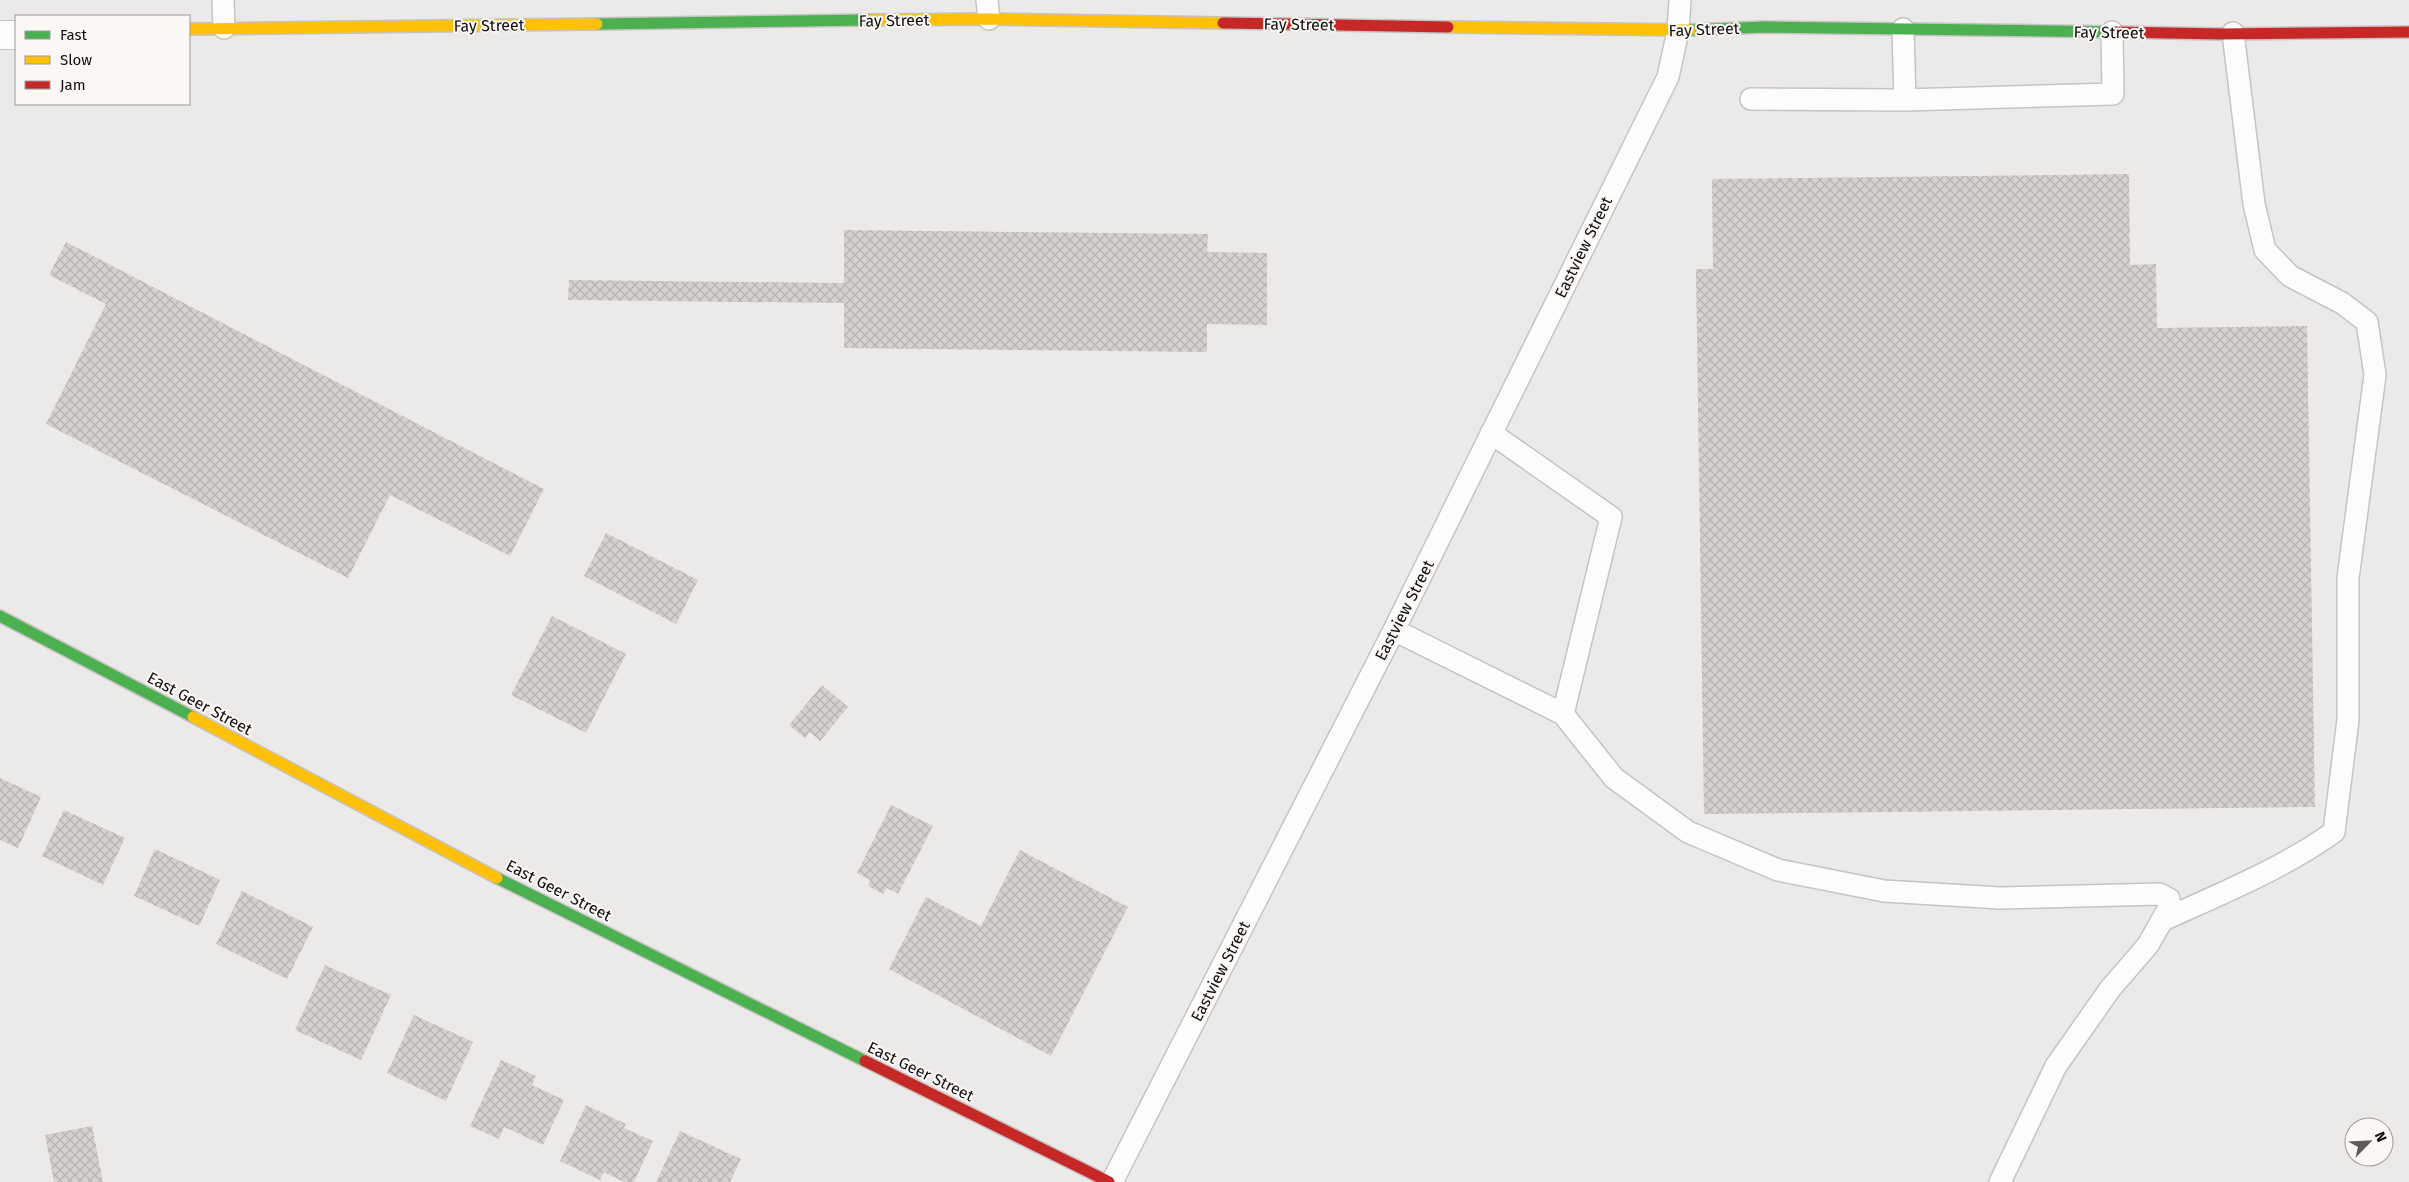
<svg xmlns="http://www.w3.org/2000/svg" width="2409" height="1182" viewBox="0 0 2409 1182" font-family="'Fira Sans',sans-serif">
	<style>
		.building { fill: url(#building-cross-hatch) }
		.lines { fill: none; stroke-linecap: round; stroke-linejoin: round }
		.lane-casing { stroke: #c6c4c3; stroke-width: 24 }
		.street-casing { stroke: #c6c4c3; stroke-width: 30 }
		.fast-casing { stroke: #c6c4c3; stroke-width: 14 }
		.slow-casing { stroke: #c6c4c3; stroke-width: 14 }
		.jam-casing { stroke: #c6c4c3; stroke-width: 14 }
		.lane { stroke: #fcfcfc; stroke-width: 21 }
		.street { stroke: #fcfcfc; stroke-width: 28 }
		.fast { stroke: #4caf50; stroke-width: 11 }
		.slow { stroke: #ffc107; stroke-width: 11 }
		.jam { stroke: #c62828; stroke-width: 11 }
		.labels { text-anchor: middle; stroke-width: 4; stroke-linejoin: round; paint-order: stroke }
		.street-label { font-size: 16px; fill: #100f0e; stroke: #faf7f5 }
	</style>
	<defs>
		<pattern id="building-cross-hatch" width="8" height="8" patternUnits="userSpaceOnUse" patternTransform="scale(1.25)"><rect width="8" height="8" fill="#d7d1ce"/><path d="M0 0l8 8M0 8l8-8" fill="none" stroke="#b8b2b0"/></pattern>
	</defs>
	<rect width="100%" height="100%" fill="#eceae9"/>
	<!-- building -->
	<path class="building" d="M2129,174L2130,265L2156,264L2157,328L2307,326L2315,807L1704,814L1696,269H1713L1712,179Z
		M844,230L1208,234L1207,252L1267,253V325L1207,324V352L844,348V303L568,300L569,280L844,283Z
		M66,242L544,489L510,556L390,495L348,578L46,424L106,304L49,275Z
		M606,533L698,580L676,624L584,576Z
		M552,616L626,654L586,733L511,695Z
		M822,685L848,707L820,741L810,732L805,738L789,725Z
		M0,778L41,797L18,848L0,840Z
		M891,805L933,826L898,894L887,888L883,894L868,886L870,880L857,873Z
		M64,810L125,838L103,885L42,856Z
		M155,849L220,880L199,926L134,896Z
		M1020,850L1128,907L1051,1056L889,969L926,897L981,926Z
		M242,891L313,927L287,979L216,944Z
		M325,965L391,995L361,1060L295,1030Z
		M414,1015L473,1042L446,1101L387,1073Z
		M501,1060L536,1076L532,1085L564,1100L543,1145L504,1127L499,1139L470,1126Z
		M586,1105L626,1124L624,1128L653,1141L634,1182H624L604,1172L600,1180L560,1161Z
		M92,1126L103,1182H54L45,1135Z
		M680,1131L741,1159L730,1182H656Z"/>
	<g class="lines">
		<defs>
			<path id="lane" d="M223,0L224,28
				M987,0L989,19
				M1903,29L1905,100L2113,94L2112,32
				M1751,99L1905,100
				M1394,630L1563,714L1611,517L1491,433
				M1563,714L1614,778L1688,832L1778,870L1884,891L2000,898L2159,894L2169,899L2170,906L2148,945L2110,989L2056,1066L2000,1182
				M2163,920C2220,894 2282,869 2334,832L2348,720V578L2375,375L2367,322L2342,303L2290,276L2265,250L2254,204L2233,33
				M1112,1182L1394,630L1668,77L1678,31L1680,0"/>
			<path id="street" d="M0,35H16"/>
			<path id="fast" d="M597,24L870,20
				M1690,30L1765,27L2115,32
				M0,616L193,717
				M497,878L865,1061"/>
			<path id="slow" d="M870,20L989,19L1223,23
				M1448,27L1690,30
				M189,29L597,24
				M193,717L497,878"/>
			<path id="jam" d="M1223,23L1448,27
				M2115,32L2222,34L2409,32
				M865,1061L1109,1182"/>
		</defs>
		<!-- lane casing -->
		<use href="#lane" class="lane-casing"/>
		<!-- street casing -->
		<use href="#street" class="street-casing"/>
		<!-- fast casing -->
		<use href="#fast" class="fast-casing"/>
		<!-- slow casing -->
		<use href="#slow" class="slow-casing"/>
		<!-- jam casing -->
		<use href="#jam" class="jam-casing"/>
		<!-- lane -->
		<use href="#lane" class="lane"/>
		<!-- street -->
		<use href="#street" class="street"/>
		<!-- fast -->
		<use href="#fast" class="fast"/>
		<!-- slow -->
		<use href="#slow" class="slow"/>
		<!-- jam -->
		<use href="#jam" class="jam"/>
	</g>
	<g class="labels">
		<!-- street labels -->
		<g class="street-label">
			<text transform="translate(894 20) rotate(-1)" y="6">Fay Street</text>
			<text transform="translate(1299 24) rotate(1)" y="6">Fay Street</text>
			<text transform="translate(489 25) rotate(-1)" y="6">Fay Street</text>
			<text transform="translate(1704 29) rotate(-2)" y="6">Fay Street</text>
			<text transform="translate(2109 32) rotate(1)" y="6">Fay Street</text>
			<text transform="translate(1583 247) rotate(-64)" y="6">Eastview Street</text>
			<text transform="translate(1404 610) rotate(-63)" y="6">Eastview Street</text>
			<text transform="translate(200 703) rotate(28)" y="6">East Geer Street</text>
			<text transform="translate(559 890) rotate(27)" y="6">East Geer Street</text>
			<text transform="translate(1220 971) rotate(-63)" y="6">Eastview Street</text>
			<text transform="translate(921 1071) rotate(26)" y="6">East Geer Street</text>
		</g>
	</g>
	<!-- legend -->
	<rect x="15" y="15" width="175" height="90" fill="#faf7f5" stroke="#9c9a99"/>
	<rect x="25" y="31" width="25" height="8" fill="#4caf50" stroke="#9c9a99"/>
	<text x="60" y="40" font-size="15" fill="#100f0e">Fast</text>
	<rect x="25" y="56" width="25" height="8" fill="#ffc107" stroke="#9c9a99"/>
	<text x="60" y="65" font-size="15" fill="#100f0e">Slow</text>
	<rect x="25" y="81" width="25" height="8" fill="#c62828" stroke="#9c9a99"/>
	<text x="60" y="90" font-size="15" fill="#100f0e">Jam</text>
	<!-- north arrow -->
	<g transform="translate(2369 1142) rotate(66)"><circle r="24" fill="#faf7f5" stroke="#9c9a99"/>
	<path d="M0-4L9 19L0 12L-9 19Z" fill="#5d5c5b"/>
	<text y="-8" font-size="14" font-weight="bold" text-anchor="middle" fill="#100f0e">N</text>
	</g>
</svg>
